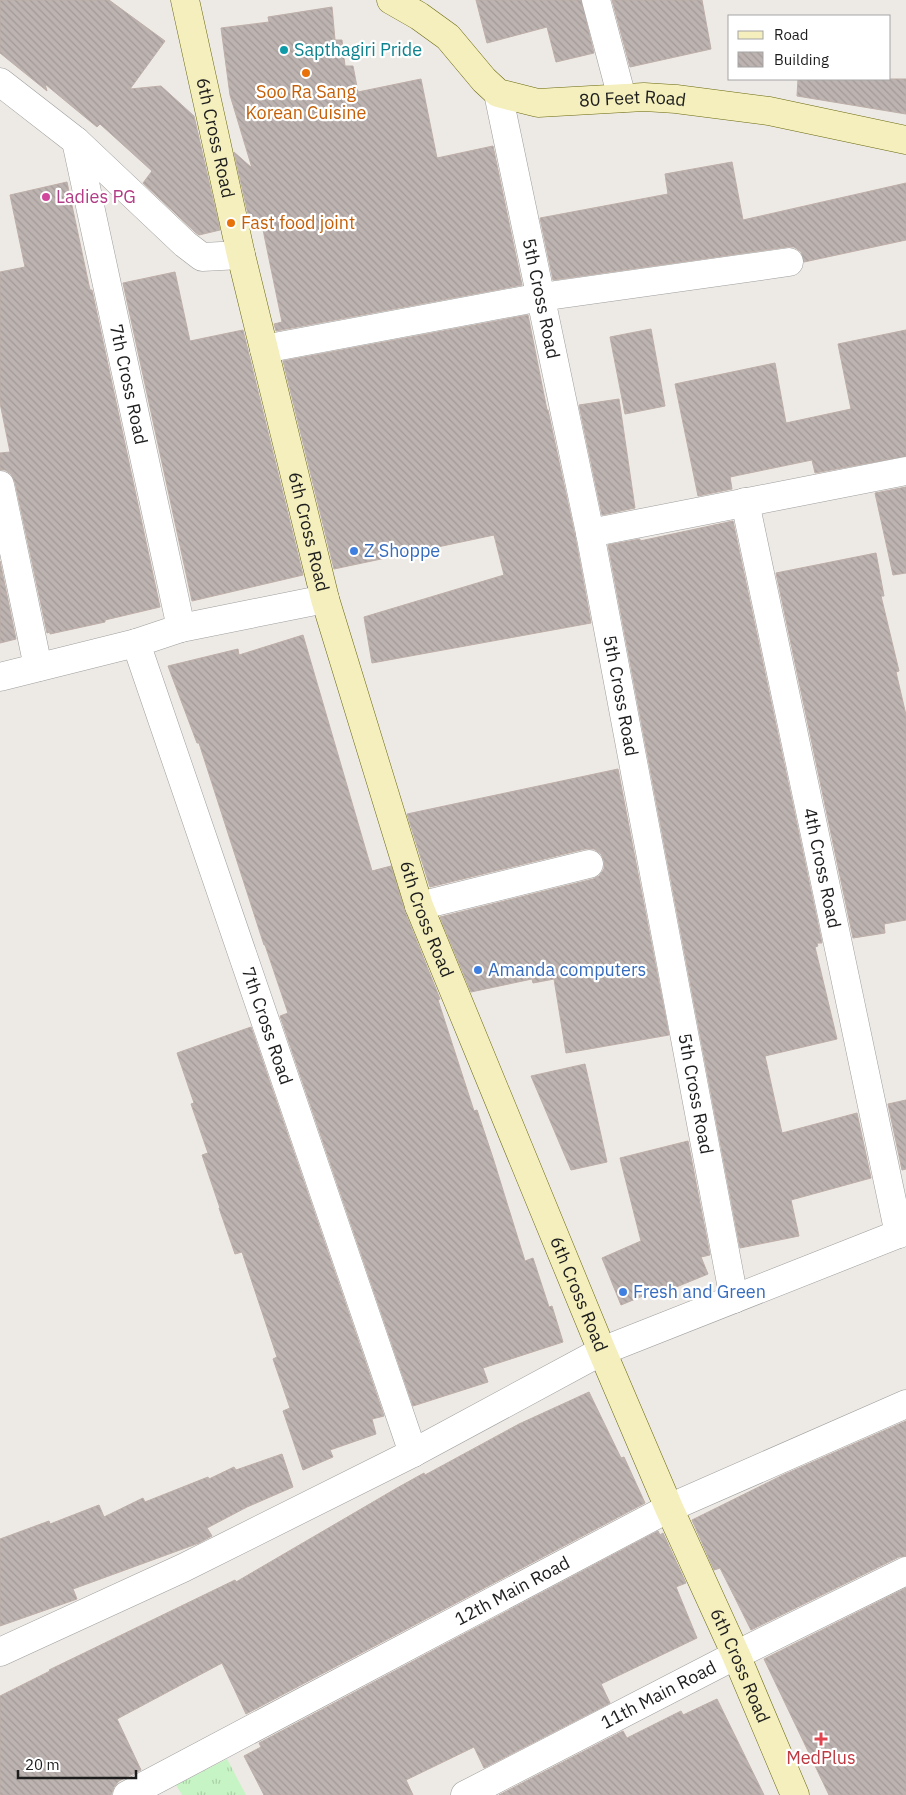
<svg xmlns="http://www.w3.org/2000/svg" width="906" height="1795" viewBox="0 0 906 1795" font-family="'IBM Plex Sans',sans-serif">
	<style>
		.park { fill: url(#park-tufts) }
		.building { fill: url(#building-back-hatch); stroke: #beaea8 }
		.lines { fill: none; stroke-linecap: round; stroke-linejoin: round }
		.street-casing { stroke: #9e9e9e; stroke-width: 29 }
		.secondary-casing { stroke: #6a680e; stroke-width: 29 }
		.street { stroke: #fff; stroke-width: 28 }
		.secondary { stroke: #f4efbc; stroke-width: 28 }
		.culture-dot { fill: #0f9aa8; stroke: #fff; stroke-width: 2 }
		.food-dot { fill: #e8710a; stroke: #fff; stroke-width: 2 }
		.hotel-dot { fill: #d1479c; stroke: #fff; stroke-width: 2 }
		.shop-dot { fill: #3f7fe0; stroke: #fff; stroke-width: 2 }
		.health-dot { fill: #e0444e; stroke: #fff; stroke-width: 2 }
		.labels { text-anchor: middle; stroke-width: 4.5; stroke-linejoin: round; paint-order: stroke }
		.culture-label { font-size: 18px; fill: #0d838f; stroke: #fff; text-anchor: start }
		.food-label { font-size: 18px; fill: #c56008; stroke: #fff }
		.street-label { font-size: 18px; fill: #1d1d1d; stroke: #fff }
		.hotel-label { font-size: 18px; fill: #b23c85; stroke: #fff; text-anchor: start }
		.shop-label { font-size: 18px; fill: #366cbe; stroke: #fff; text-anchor: start }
		.health-label { font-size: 18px; fill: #be3a42; stroke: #fff }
	</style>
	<defs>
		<pattern id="park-tufts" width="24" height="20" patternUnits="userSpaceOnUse" patternTransform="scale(1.25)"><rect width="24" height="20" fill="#c7f4c4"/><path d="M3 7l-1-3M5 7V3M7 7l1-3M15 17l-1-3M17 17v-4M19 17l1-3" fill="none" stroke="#aad1a8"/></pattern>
		<pattern id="building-back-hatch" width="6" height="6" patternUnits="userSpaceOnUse" patternTransform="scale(1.25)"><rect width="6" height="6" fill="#bdb4b1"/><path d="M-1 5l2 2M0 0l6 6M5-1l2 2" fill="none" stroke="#a29a98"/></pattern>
	</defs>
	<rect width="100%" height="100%" fill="#ede9e4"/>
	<!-- park -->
	<path class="park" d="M227,1759L246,1795H182L176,1785Z"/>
	<!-- building -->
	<path class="building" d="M0,0H109L165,41L130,89L161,86L194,116L220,230L199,235L195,232L143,183L152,171L100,124L97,127L45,84L47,91L0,53Z
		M476,0H581L594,53L556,62L547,27L487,43Z
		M612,0H702L711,49L630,67Z
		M332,7L335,40H342L345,66H353L358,92L421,79L437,158L493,146L522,285L276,331L274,324L282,322L261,220L250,223L234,152L252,168L230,95L221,28L269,22L268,17Z
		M798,79H906V114L797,96Z
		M732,162L743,220L906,183V240L804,262L801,252L794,247H787L553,280L540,218L668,194L665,174Z
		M67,182L90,290H92L160,607L105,620V622L50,634V632L47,633L15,482L11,474L5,470H0V453L10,452L0,403V272L25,267L10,195Z
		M175,272L190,341L243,330L303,575L192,601L123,283Z
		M528,315L547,410H548L575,536L591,623L372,663L364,617L504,575L494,535L334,569L283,361Z
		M651,329L665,406L625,414L610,337Z
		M906,330V456L815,473L812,460L730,477L732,489L698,496L675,384L775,363L786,423L851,409L838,344Z
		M619,399L635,508L602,515L579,405Z
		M906,487V573L893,575L875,493Z
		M733,521L822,943H817L818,946L815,947L837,1039L765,1056L782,1133L857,1113L871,1178L791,1200L799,1236L740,1248L608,545L640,539V541Z
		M876,553L884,596H881L899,671L896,672L906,715V920L884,924L885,933L853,938L776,573Z
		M0,561L16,639L0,643Z
		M303,635L372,871L391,866L405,912L440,999L438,1000L474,1111L477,1110L493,1158L525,1261L533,1258L549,1307L552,1306L563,1342L483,1368L488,1382L413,1406L280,1016L288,1013L265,945H264L199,743H197L168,666L238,649L239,655Z
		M618,769L669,1035L566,1053L554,979L533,983L532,979L471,992L440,917L593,879L599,876L604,869V861L601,854L594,849H585L430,887L407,814Z
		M251,1027L384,1416L372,1419L376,1434L330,1450L333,1457L303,1470L283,1411L290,1408L273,1359L277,1357L242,1252L235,1254L219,1208H220L202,1155L208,1153L191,1104L194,1103L177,1053Z
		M585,1064L607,1162L571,1170L531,1076Z
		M906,1100V1169L902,1170L888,1104Z
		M688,1141L710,1255L701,1257L708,1274L652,1297L650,1293L621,1305L602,1258L641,1241L620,1158Z
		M589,1392L621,1458L624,1457L645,1503L246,1714L222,1663L117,1719L141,1770L119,1781L114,1787L111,1795H0V1696L50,1671L49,1670L235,1580L236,1582L397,1488L424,1473L425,1475L519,1424Z
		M906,1421V1556L899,1557L751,1630L720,1568L714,1570L692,1520L783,1475Z
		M282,1454L293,1487L247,1507L207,1528L212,1536L199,1543L73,1589L77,1599L0,1626V1539L49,1521L50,1524L99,1505L104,1517L143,1498L145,1502L208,1477L209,1479L234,1467L236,1470Z
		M658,1531L660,1535L663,1533L686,1583L676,1587L697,1638L601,1684L610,1703L484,1768L474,1747L406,1780L413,1795H264L244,1756L261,1747L259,1743Z
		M906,1588V1795H829L764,1659Z
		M717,1699L764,1795H499L623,1731L627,1738L681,1711L683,1715Z"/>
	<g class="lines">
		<defs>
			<g id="street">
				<path d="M596,0L622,98"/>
				<path d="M0,82L76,141L185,244L202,257L241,255"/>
				<path id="s1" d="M498,93L590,533L734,1299"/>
				<path id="s2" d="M76,141L181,628"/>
				<path d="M264,349L541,297L789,262"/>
				<path d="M0,485L38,667"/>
				<path id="s3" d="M745,502L899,1234"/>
				<path d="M590,533L906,471"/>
				<path id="s4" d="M325,599L181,628L136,643L413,1453"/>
				<path d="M0,677L136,643"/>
				<path d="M419,906L589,864"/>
				<path d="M0,1652L183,1568L413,1453L602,1351L906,1231"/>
				<path id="s5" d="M127,1795L669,1508L906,1404"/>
				<path id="s6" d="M465,1795L736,1655L906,1571"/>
			</g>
			<g id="secondary">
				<path id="s7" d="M185,0L241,255L325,599L419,906L602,1351L669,1508L736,1655L795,1795"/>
				<path id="s8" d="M391,0L419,16L448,37L484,80L498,93L538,103L644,97L676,99L769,111L906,140"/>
			</g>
		</defs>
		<!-- street casing -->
		<use href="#street" class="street-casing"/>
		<!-- secondary casing -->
		<use href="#secondary" class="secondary-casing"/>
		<!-- street -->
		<use href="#street" class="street"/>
		<!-- secondary -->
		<use href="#secondary" class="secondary"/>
	</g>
	<!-- markers -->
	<circle class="culture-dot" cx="284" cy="50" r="5"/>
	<g class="food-dot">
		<circle cx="306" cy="73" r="5"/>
		<circle cx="231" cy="223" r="5"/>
	</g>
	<circle class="hotel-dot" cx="46" cy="197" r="5"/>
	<g class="shop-dot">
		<circle cx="354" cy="551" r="5"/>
		<circle cx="478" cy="970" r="5"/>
		<circle cx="623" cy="1292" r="5"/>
	</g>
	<path class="health-dot" d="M818.5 1731.5h5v5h5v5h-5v5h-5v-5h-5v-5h5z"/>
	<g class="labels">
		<!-- culture labels -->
		<g class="culture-label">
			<text x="294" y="56">Sapthagiri Pride</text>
		</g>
		<!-- food labels -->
		<g class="food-label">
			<text x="306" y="98">Soo Ra Sang<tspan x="306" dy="21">Korean Cuisine</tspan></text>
			<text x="241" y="229" text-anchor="start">Fast food joint</text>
		</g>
		<!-- street labels -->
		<g class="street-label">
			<text dy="6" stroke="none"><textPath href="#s8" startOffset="279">80 Feet Road</textPath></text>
			<text dy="6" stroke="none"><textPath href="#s7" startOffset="141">6th Cross Road</textPath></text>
			<text dy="6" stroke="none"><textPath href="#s1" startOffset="210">5th Cross Road</textPath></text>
			<text dy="6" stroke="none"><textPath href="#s2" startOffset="249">7th Cross Road</textPath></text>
			<text dy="6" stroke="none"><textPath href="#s7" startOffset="546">6th Cross Road</textPath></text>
			<text dy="6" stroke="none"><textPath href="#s1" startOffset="615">5th Cross Road</textPath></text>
			<text dy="6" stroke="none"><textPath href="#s3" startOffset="374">4th Cross Road</textPath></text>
			<text dy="6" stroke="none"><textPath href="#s7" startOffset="951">6th Cross Road</textPath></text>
			<text dy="6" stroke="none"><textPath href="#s4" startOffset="599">7th Cross Road</textPath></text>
			<text dy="6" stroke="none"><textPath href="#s1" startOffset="1020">5th Cross Road</textPath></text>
			<text dy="6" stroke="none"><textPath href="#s7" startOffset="1356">6th Cross Road</textPath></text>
			<text dy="6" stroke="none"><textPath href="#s5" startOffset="436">12th Main Road</textPath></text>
			<text dy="6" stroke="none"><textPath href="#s7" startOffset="1761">6th Cross Road</textPath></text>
			<text dy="6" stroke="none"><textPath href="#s6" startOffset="218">11th Main Road</textPath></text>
		</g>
		<!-- hotel labels -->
		<g class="hotel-label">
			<text x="56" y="203">Ladies PG</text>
		</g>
		<!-- shop labels -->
		<g class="shop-label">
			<text x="364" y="557">Z Shoppe</text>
			<text x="488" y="976">Amanda computers</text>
			<text x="633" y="1298">Fresh and Green</text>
		</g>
		<!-- health labels -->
		<g class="health-label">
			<text x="821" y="1764">MedPlus</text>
		</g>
	</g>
	<!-- legend -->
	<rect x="728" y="15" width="162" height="65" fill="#ffffff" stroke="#a5a5a5"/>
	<rect x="738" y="31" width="25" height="8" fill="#f4efbc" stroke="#a5a5a5"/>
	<text x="774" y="40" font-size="15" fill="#1d1d1d">Road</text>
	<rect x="738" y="52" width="25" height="15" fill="url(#building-back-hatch)" stroke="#a5a5a5"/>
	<text x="774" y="65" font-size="15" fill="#1d1d1d">Building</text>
	<!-- scale -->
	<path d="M18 1770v8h118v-8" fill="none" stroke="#1d1d1d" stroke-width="2.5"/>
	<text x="25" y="1770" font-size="15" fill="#1d1d1d" stroke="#ffffff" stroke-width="4" paint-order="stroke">20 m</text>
</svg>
